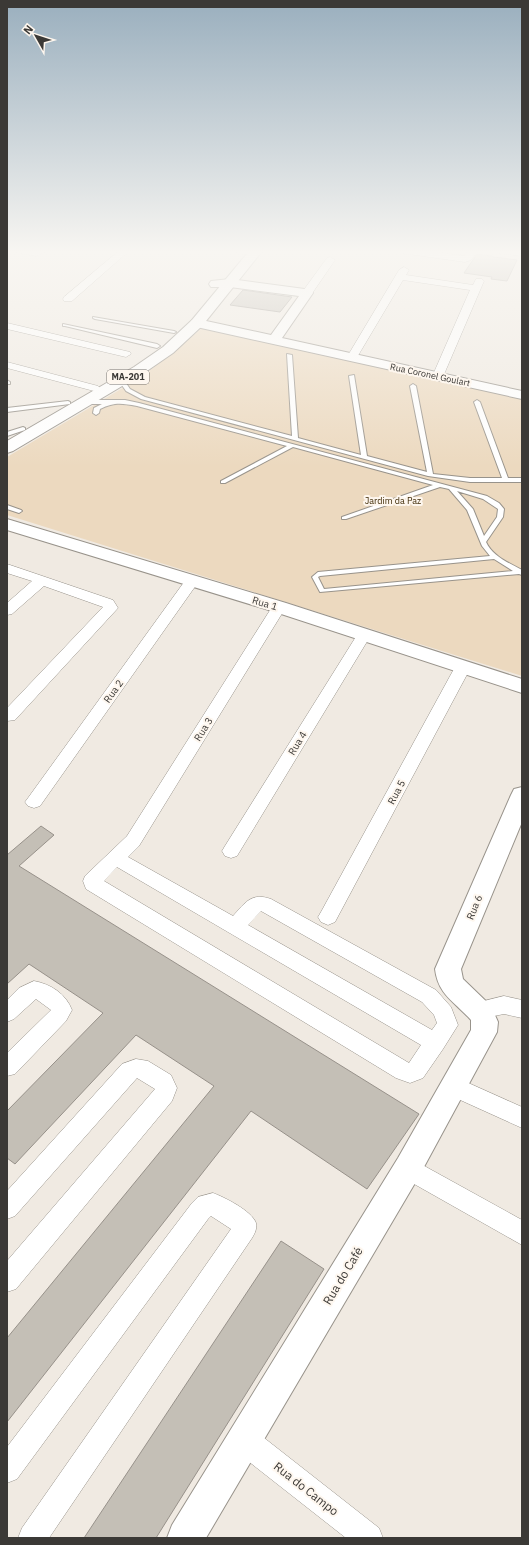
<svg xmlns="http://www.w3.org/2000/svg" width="529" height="1545" viewBox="0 0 529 1545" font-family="'IBM Plex Sans',sans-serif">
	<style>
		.green { fill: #ecd9bf }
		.building { fill: #c4bfb6; stroke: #97918a }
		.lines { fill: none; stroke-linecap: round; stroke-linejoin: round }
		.lane-casing { stroke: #98938b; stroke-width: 2 }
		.street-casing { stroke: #98938b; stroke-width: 1 }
		.secondary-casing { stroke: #98938b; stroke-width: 2 }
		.primary-casing { stroke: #98938b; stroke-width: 2 }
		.lane { fill: #fff; fill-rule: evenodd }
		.street { fill: #fff; fill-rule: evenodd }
		.secondary { fill: #fff; fill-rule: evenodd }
		.primary { fill: #fff; fill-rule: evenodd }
		.labels { text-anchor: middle; stroke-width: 4; stroke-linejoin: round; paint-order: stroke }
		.far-street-label { font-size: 9px; fill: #3b3936; stroke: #fef7ef }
		.shield { fill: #fef7ef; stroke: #76726e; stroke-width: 1 }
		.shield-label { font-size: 9px; font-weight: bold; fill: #3b3936 }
		.far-park-label { font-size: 9px; fill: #3d2904; stroke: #fef7ef }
		.street-label { font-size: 10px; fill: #3b3936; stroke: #fef7ef }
		.near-street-label { font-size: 12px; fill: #3b3936; stroke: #fef7ef }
	</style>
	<rect width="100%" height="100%" fill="#f0eae2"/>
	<!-- green -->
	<path class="green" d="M202,328L522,399V676L7,515V457L131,383L153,368Z"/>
	<!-- building -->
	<path class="building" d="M477,254L491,256L494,257L517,260L507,281L491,279L492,277L464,273Z
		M243,290L292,297L280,312L230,305Z
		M41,826L54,835L19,866L419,1114L367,1189L251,1111L7,1422V1338L214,1086L136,1035L15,1164L7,1158V1111L103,1013L29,964L7,984V855Z
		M281,1241L324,1269L156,1538H84Z"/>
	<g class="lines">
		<defs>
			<path id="lane" d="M93,317L174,331L176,332L174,333L95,319L93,318Z
				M63,324L157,344L160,346L157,348L65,326H63Z
				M287,354L292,355L298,438L361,455L349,376L354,375L367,456L427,472L410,386L413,384L416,386L433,474L470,478H502L474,402L477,400L480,402L508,478H522V482H470L428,476L141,399L126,391L119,381L124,380L130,389L145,397L292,436Z
				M7,380L10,382V384H7Z
				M125,400L139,403L487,496L499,503L504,509L503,517L486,542C492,556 509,563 522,570V575L519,574L320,592L312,577L318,572L490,556L482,546L467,510L449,489L440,487L346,519H342V517L433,485L293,447L225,483H221V481L287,446L137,406C121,403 114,402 100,409L99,413L96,415L93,413L94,408L102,404H87L84,402L87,400ZM457,491L483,499L498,509L497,517L484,536L473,509ZM494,559L513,571L324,589L318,577L320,576Z
				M68,401L70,402V404L7,412V408Z
				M23,427L25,428V430L7,436V432Z
				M7,505L21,510L22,511L19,513L7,509Z"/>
			<path id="street" d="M15,250H49L36,256L16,252Z
				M120,250H130L72,301H64L63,299L64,297Z
				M233,250H247L248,251L243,254L234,252Z
				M397,250H423L464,256L467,253L462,250H475L477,252L471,260L465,262L401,253Z
				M495,250H522V256L499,253Z
				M330,257L335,260L311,295H303L302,293L303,291L327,258Z
				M404,267L409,270L406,275L473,285L476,279H482L484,281L442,379H434L432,377L470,290L403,280L356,359H348L347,357L399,270Z
				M7,323L130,352L131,354L126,357L7,329Z
				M7,362L98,386L100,388L98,390L94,391L7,368Z
				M7,564L113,600L118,608L15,720L7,721V708L103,607L44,586L12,614L7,615V603L32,581L7,573Z
				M192,577L197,578L199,581L40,806L34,808L28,806L25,802L28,798L187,578Z
				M279,603L284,604L286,607L139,846L128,857L233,916C245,903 251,892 271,899L436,990L451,1007L458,1025L443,1049L423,1078L410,1083L396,1078L86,889L83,881L85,876L127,836L272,607L274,604ZM117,867L421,1045L409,1063L104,881ZM261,911L422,1002L434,1015L437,1023L432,1030L248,925Z
				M364,630L369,632L371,635L237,856L231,858L225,856L222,851L225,846L357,635L359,632Z
				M463,662L468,663L471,667L335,922L328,925L321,922L318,917L321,912L455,667L458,663Z
				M34,981C51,984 66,994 72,1010L66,1021L15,1074L7,1076V1053L51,1010L36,999L14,1019L7,1022V1000L19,988Z
				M504,996L522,1000V1018L504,1014L479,1019L472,1016L469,1010L472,1004Z
				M136,1059L148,1061L171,1075L177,1088L172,1101L16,1289L7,1292V1261L155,1089L137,1078L15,1216L7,1219V1191L122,1064Z
				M455,1077L522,1107V1128L447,1094L444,1087L447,1080Z
				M408,1157L522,1220V1245L400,1176L397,1168L400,1160Z
				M213,1193C224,1197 252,1211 256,1223C257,1229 255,1233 252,1238L49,1538H18L22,1528L231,1229L211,1216L208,1219L17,1479L7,1483V1447L192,1203L198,1197Z
				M244,1427L254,1430L379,1528L383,1538H346L234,1450L231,1440L234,1430Z"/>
			<path id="secondary" d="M230,279L312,290L313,293L282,338L522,391V399L192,326L190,323L192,320L197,319L271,335L299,296L230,287H211L209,284L211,281Z
				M7,519L286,603L522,679V693L272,611L7,530Z
				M522,787V822L461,969L463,979L491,1006L498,1022L497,1032L418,1178L206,1538H167L172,1525L398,1158L471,1030V1020C455,1002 438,995 435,969L511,795L514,789Z"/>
			<path id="primary" d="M250,250H263L202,326L173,353L144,373L13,451L7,453V441L134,367L163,347L192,320Z"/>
		</defs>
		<!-- lane casing -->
		<use href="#lane" class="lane-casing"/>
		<!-- street casing -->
		<use href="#street" class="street-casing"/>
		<!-- secondary casing -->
		<use href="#secondary" class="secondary-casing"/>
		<!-- primary casing -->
		<use href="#primary" class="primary-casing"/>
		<!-- lane -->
		<use href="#lane" class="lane"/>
		<!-- street -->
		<use href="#street" class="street"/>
		<!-- secondary -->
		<use href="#secondary" class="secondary"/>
		<!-- primary -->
		<use href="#primary" class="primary"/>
	</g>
	<!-- sky -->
	<linearGradient id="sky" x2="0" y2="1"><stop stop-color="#9aafbe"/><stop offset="0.54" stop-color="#f8f6f2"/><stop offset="1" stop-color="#f8f6f2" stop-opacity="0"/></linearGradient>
	<rect width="529" height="467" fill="url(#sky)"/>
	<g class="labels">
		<!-- far-street labels -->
		<g class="far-street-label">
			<text transform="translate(430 375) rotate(12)" y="3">Rua Coronel Goulart</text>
		</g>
		<!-- shield labels -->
		<rect class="shield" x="107" y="370" width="42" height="14" rx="3"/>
		<g class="shield-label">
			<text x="128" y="380">MA-201</text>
		</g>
		<!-- far-park labels -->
		<g class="far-park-label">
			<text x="393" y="504">Jardim da Paz</text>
		</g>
		<!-- street labels -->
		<g class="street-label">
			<text transform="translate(265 603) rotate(17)" y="4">Rua 1</text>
			<text transform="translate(113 691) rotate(-54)" y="4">Rua 2</text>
			<text transform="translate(203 729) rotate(-58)" y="4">Rua 3</text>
			<text transform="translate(297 743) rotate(-59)" y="4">Rua 4</text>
			<text transform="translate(396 792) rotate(-62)" y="4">Rua 5</text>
			<text transform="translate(474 907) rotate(-67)" y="4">Rua 6</text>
		</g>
		<!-- near-street labels -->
		<g class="near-street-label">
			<text transform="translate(343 1276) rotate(-59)" y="4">Rua do Café</text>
			<text transform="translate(306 1489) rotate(38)" y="4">Rua do Campo</text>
		</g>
	</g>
	<!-- border -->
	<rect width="529" height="1545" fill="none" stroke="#3b3936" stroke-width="16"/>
	<!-- north arrow -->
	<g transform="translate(36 36) rotate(309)" stroke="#fef7ef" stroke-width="3" paint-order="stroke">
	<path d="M0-3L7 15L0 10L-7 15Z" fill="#3b3936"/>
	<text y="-6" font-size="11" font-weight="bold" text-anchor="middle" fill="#3b3936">N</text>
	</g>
</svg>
